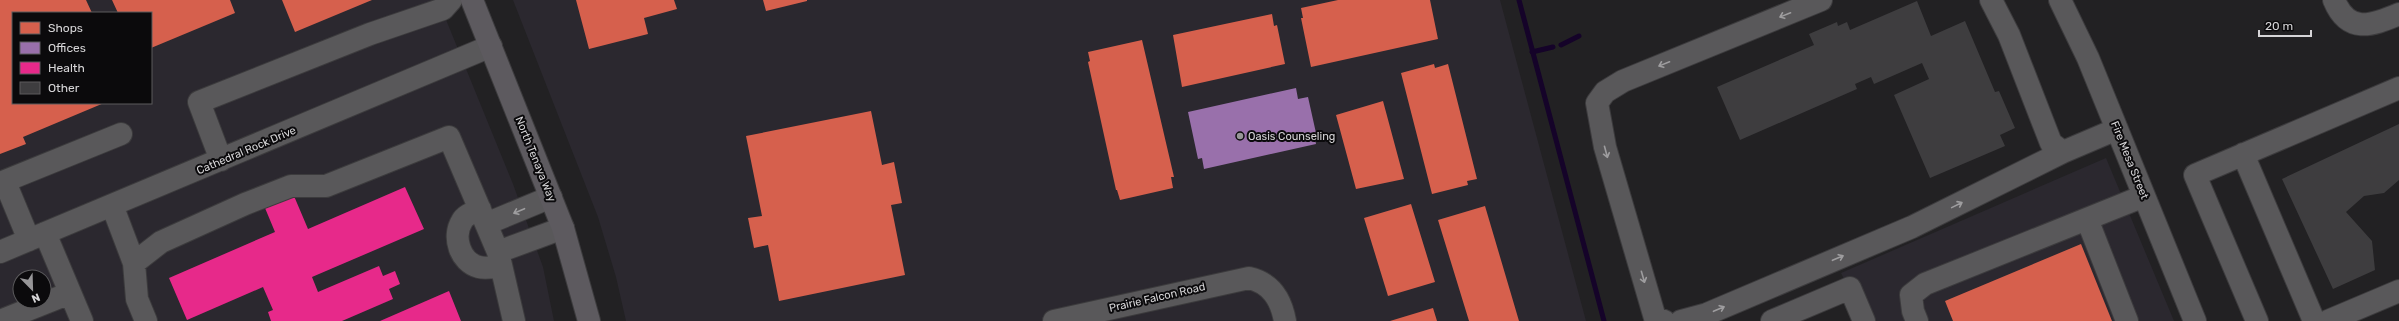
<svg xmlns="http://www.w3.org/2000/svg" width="2399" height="321" viewBox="0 0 2399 321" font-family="Rubik,sans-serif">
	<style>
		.built { fill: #2b282f; fill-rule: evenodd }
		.shops { fill: #d6604d }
		.offices { fill: #9970ab }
		.health { fill: #e7298a }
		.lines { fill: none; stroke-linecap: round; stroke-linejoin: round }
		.stream { stroke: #150329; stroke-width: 5 }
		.building { fill: #3e3d3f }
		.minor-casing { stroke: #3c3b3d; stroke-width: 24 }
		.major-casing { stroke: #3c3b3d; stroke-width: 24 }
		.minor { stroke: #59585a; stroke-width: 22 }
		.major { stroke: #5d5a5f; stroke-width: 22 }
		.oneway { stroke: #9e9d9f }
		.poi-dot { fill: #979698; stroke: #0b0a0c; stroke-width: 1.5 }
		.labels { text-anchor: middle; stroke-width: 4; stroke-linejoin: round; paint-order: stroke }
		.poi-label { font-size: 11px; fill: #d6d5d7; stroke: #0b0a0c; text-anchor: start }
		.street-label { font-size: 11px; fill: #d6d5d7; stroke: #0b0a0c }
	</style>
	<rect width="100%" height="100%" fill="#222123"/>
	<!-- built -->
	<path class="built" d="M0,0H438L513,184L543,267L554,321H0ZM13,13H151V103H13ZM20,277H44V301H20Z
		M513,0H1500L1586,321H626L616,277L598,217Z
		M2106,158L2174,321H1865L1841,273Z"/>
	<!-- shops -->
	<path class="shops" d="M0,0H86L92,13H13V103H104L23,137L26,144L0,154Z
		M112,0H230L235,13L151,48V13H118Z
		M282,0H372L295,32Z
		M576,0H674L677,9L644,18L648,34L589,49Z
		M763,0H807V1L766,11Z
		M1338,0H1430L1438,39L1311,67L1301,18H1303L1301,8Z
		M1272,14L1274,26L1277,25L1285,64L1182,87L1173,35Z
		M1142,40L1174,177H1171L1173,188L1120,200L1117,190H1116L1088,62L1090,61L1088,52Z
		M1434,64L1435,68L1448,64L1477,179L1467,181L1468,185L1432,194L1401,73Z
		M1383,101L1404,179L1356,189L1336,115Z
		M871,111L882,165L894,162L902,203L891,205L905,275L779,301L768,245L754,248L748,218L762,216L746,136Z
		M1411,204L1435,282L1388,296L1364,218Z
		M1485,206L1519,321H1469L1438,220Z
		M2081,244L2112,321H1953L1945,301Z
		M1433,308L1437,321H1390Z"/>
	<!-- offices -->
	<path class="offices" d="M1296,88L1298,99L1308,97L1316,133L1314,134L1316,144L1204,169L1202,158L1198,159L1188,112Z"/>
	<!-- health -->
	<path class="health" d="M405,187L424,229L312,277L318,292L379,266L383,276L395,271L400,284L389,289L393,299L342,321H271L268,312L273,310L263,287L187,320L169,278L275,232L265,208L294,196L308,229Z
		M449,291L461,321H380Z"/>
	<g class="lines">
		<!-- stream -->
		<path class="stream" d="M1519,0L1604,321
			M1561,45L1579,36
			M1532,52L1553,47"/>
	</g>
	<!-- building -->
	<path class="building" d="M1917,1L1931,36L1965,21L1995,92L1999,91L2015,128L2000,135L2005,146L1930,178L1894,95L1929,79L1922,63L1874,84L1871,77L1855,84L1857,89L1740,140L1717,87L1814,45L1809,34L1837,22L1838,26L1847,22L1850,30Z
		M2399,124V180L2384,193L2364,196L2346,212L2372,241L2375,270L2333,289L2282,179Z"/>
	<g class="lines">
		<defs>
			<path id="minor" d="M1991,0L2009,35L2051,143L2063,152L2117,129
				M2060,0L2088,58L2195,321
				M2334,0C2348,34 2371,26 2399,14
				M2243,154L2314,321
				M221,160L199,102L370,34L443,9L451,0
				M5,182L29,240
				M0,183L121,134
				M112,205L134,263L137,299L146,321
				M480,209C474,212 465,215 462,221C452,237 460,262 479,267C486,269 493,267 501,266
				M2087,219L2127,321
				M486,224L551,197
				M45,233L82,321
				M0,252L491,46
				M498,252L563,228
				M134,263L161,242L245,204L291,186H326L449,137L498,252L514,321
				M0,321L70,293
				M1054,321L1249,278C1271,283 1281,299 1285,321
				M1664,321L1655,318L1605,147L1597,103L1605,92L1623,81L1821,0
				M1681,321L1707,314L1912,227L2063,152
				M1772,321L1850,288L1864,321
				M1917,321L1913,311L1911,295L1925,284L2144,196
				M2257,321L2195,175L2399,88
				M2328,321L2399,291"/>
			<path id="major" d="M472,0L563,228L589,321"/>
		</defs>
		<!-- minor casing -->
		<use href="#minor" class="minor-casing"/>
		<!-- major casing -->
		<use href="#major" class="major-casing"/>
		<!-- minor -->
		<use href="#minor" class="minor"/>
		<!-- major -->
		<use href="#major" class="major"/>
	</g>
	<!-- one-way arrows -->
	<defs><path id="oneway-shaft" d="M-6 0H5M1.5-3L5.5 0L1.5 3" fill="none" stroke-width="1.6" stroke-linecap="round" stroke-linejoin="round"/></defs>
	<g class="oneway">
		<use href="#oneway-shaft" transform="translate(1785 15) rotate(158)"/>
		<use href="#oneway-shaft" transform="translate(1664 64) rotate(158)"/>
		<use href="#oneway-shaft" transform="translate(1606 152) rotate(75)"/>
		<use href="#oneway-shaft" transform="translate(1957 205) rotate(-26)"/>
		<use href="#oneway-shaft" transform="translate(519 211) rotate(157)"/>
		<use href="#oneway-shaft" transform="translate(1838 258) rotate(-23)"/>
		<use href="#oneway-shaft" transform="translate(1643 277) rotate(74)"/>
		<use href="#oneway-shaft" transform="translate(1719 309) rotate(-23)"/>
	</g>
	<!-- markers -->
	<circle class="poi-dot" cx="1240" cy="136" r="4"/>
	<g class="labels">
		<!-- poi labels -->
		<g class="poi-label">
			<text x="1248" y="140">Oasis Counseling</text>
		</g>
		<!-- street labels -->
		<g class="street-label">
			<text transform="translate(246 150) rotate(-23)" y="4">Cathedral Rock Drive</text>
			<text transform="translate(536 159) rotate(68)" y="4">North Tenaya Way</text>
			<text transform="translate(2130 160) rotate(68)" y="4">Fire Mesa Street</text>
			<text transform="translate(1157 297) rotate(-13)" y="4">Prairie Falcon Road</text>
		</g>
	</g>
	<!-- legend -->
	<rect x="12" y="12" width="140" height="92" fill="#0b0a0c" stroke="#5c5b5d"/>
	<rect x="20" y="22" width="20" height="12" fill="#d6604d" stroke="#5c5b5d"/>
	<text x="48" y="32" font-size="12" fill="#d6d5d7">Shops</text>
	<rect x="20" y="42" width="20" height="12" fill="#9970ab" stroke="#5c5b5d"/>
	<text x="48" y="52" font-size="12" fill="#d6d5d7">Offices</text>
	<rect x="20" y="62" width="20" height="12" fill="#e7298a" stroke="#5c5b5d"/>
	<text x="48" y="72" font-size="12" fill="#d6d5d7">Health</text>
	<rect x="20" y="82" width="20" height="12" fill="#3e3d3f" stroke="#5c5b5d"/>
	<text x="48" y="92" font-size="12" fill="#d6d5d7">Other</text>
	<!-- north arrow -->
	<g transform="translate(32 289) rotate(157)"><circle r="19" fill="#0b0a0c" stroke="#5c5b5d"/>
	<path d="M0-3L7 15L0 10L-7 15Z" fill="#979698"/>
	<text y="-6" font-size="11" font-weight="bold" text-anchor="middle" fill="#d6d5d7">N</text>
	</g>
	<!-- scale -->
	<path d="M2259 30v6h52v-6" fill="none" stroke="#d6d5d7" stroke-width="2"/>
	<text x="2265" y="30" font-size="12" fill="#d6d5d7" stroke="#0b0a0c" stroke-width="3" paint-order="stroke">20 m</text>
</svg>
